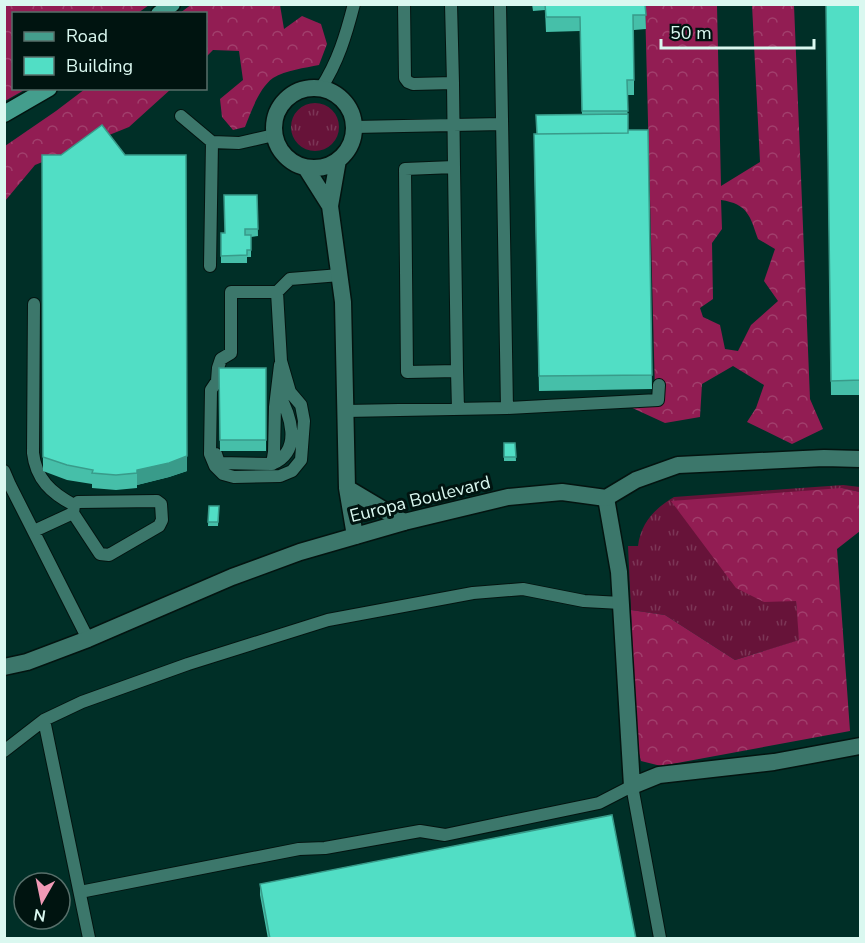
<svg xmlns="http://www.w3.org/2000/svg" width="865" height="943" viewBox="0 0 865 943" font-family="'Nunito Sans',sans-serif">
	<style>
		.grass { fill: url(#grass-tufts) }
		.forest { fill: url(#forest-crowns); fill-rule: evenodd }
		.lines { fill: none; stroke-linecap: round; stroke-linejoin: round }
		.service-casing { stroke: #031410; stroke-width: 14 }
		.minor-casing { stroke: #031410; stroke-width: 19 }
		.tertiary-casing { stroke: #031410; stroke-width: 19 }
		.primary-casing { stroke: #031410; stroke-width: 19 }
		.service { stroke: #3c776b; stroke-width: 12 }
		.minor { stroke: #3c776b; stroke-width: 16 }
		.tertiary { stroke: #3c776b; stroke-width: 16 }
		.primary { stroke: #449e8d; stroke-width: 16 }
		.wall { fill: #46bfa9 }
		.shaded-wall { fill: #399b8a }
		.building { fill: #51dec5; stroke: #399b8a; stroke-width: 1.5 }
		.labels { text-anchor: middle; stroke-width: 6; stroke-linejoin: round; paint-order: stroke }
		.street-label { font-size: 18px; fill: #daf8f0; stroke: #001410 }
	</style>
	<defs>
		<pattern id="grass-tufts" width="24" height="20" patternUnits="userSpaceOnUse" patternTransform="scale(1.5)"><rect width="24" height="20" fill="#671339"/><path d="M3 7l-1-3M5 7V3M7 7l1-3M15 17l-1-3M17 17v-4M19 17l1-3" fill="none" stroke="#7c3656"/></pattern>
		<pattern id="forest-crowns" width="20" height="18" patternUnits="userSpaceOnUse" patternTransform="scale(1.5)"><rect width="20" height="18" fill="#921d53"/><path d="M2 6a3 3 0 1 1 6 0M12 15a3 3 0 1 1 6 0" fill="none" stroke="#a13f6c"/></pattern>
	</defs>
	<rect width="100%" height="100%" fill="#002f27"/>
	<!-- grass -->
	<path class="grass" d="M291 127a24 24 0 1 1 48 0a24 24 0 1 1-48 0Z
		M843,485L860,487V492L842,488L764,601H796L800,640L735,660L665,615L631,610L628,546H638C641,523 654,509 674,497Z"/>
	<!-- forest -->
	<path class="forest" d="M5,4H149V5L138,13L14,14V88L26,89L5,101Z
		M192,4L280,5L284,29L302,16L321,24L327,44L319,65C305,68 286,70 273,78C259,88 251,112 245,127L233,130L222,117L220,99L243,80L239,51L213,50L206,57V14L180,13Z
		M645,5H717L721,186L760,162L752,5H794L810,399L823,429L792,444L747,422L756,408L764,385L733,366L702,384L700,417L665,423L628,406L655,393ZM721,200C748,204 750,216 758,239L775,249L764,281L778,301L751,325L738,351L725,349L720,325L703,317L700,308L713,299L712,243L722,229Z
		M85,89H171L129,127L35,165L5,201V146L56,111Z
		M842,488L860,492V531L837,549L850,731L661,766L641,761L636,742L631,610L665,615L735,660L799,640L796,601L764,602L736,588L671,501Z"/>
	<g class="lines">
		<defs>
			<path id="service" d="M404,4L405,78L408,82L413,84L453,83L454,167L405,169L407,372L457,371L458,409
				M451,4L453,83
				M500,4L507,408
				M321,88C338,62 346,35 354,4
				M181,116L212,142L239,143L274,135
				M354,127L502,124
				M454,167L457,371
				M210,266L212,142
				M277,292L281,361L290,392L301,405L304,421L301,460L292,471L280,476L234,477L223,474L215,466L210,454L211,390L217,381L218,368L221,359L231,353V292H277L290,279L340,275
				M34,304L33,453C36,479 51,493 74,505
				M345,411L507,408L658,400L659,385
				M216,454L219,463L272,464L274,452L275,407L280,365
				M272,464C303,451 291,415 277,391
				M4,471L10,485L88,639
				M157,501L161,504L162,520L159,526L109,555L100,554L73,513L74,505L78,502Z
				M34,531L73,513
				M44,720L89,938
				M4,751L44,720L82,702L188,664L328,620L473,593L523,589L584,601L621,603
				M80,892L299,849L325,848L420,831L445,835L599,803L632,786L660,938"/>
			<path id="minor" d="M274 128a40 40 0 1 1 80 0a40 40 0 1 1-80 0Z
				M338,160L330,206L343,302L347,488L355,536
				M306,168L330,206
				M347,488L404,522
				M606,498L619,572L632,786L659,775L774,762L860,746"/>
			<path id="tertiary" d="M4,667L27,662L88,639L232,577L300,552L404,522L508,497L562,492L606,498L636,480L678,465L824,458L860,459"/>
			<path id="primary" d="M159,14L172,4
				M4,114L49,88"/>
		</defs>
		<!-- service casing -->
		<use href="#service" class="service-casing"/>
		<!-- minor casing -->
		<use href="#minor" class="minor-casing"/>
		<!-- tertiary casing -->
		<use href="#tertiary" class="tertiary-casing"/>
		<!-- primary casing -->
		<use href="#primary" class="primary-casing"/>
		<!-- service -->
		<use href="#service" class="service"/>
		<!-- minor -->
		<use href="#minor" class="minor"/>
		<!-- tertiary -->
		<use href="#tertiary" class="tertiary"/>
		<!-- primary -->
		<use href="#primary" class="primary"/>
	</g>
	<!-- wall -->
	<path class="wall" d="M532,4H645L646,29L634,30V95H627L628,133L648,130L652,389L539,391L534,149L536,134L582,115L580,31L546,32L545,10L533,11Z
		M826,4H861V395H831Z
		M42,155L187,471L169,477L137,485V488L116,490L92,488V484L67,480L43,471Z
		M257,195L258,236L251,237V257H247V263H221V233H225Z
		M219,368H266V451H220Z
		M504,443H515L516,461H504Z
		M209,506H219L218,526H208Z
		M260,884L636,939H268L260,895Z"/>
	<!-- shaded-wall -->
	<path class="shaded-wall" d="M187,456V471L169,477L137,485V470Z"/>
	<!-- building -->
	<path class="building" d="M545,4H645L646,15H633L634,80H627L628,111H582L580,17H546Z
		M826,4H861V380L831,381Z
		M628,114V133L537,134L536,115Z
		M102,125L125,155H186L187,456L169,463L137,470V473L116,475L92,473L93,470L67,465L43,457L42,155H61Z
		M628,130H648L652,375L539,376L534,134L628,133Z
		M224,195H257L258,229H245V235H251V250H247V255L221,256V233H225Z
		M219,368H266V440H220Z
		M504,443H515L516,457H504Z
		M209,506H219L218,522H208Z
		M612,815L636,939H270L260,884Z"/>
	<g class="labels">
		<!-- street labels -->
		<g class="street-label">
			<text transform="translate(420 499) rotate(-14)" y="6">Europa Boulevard</text>
		</g>
	</g>
	<!-- border -->
	<rect width="865" height="943" fill="none" stroke="#daf8f0" stroke-width="12"/>
	<!-- legend -->
	<rect x="12" y="12" width="195" height="78" fill="#001410" stroke="#576f6a" stroke-width="1.5"/>
	<rect x="24" y="32" width="30" height="9" fill="#449e8d" stroke="#576f6a" stroke-width="1.5"/>
	<text x="66" y="42" font-size="18" fill="#daf8f0">Road</text>
	<rect x="24" y="57" width="30" height="18" fill="#51dec5" stroke="#576f6a" stroke-width="1.5"/>
	<text x="66" y="72" font-size="18" fill="#daf8f0">Building</text>
	<!-- north arrow -->
	<g transform="translate(42 901) rotate(189)"><circle r="28" fill="#001410" stroke="#576f6a" stroke-width="1.5"/>
	<path d="M0-4.5L10 22L0 15L-10 22Z" fill="#f09ab6"/>
	<text y="-9" font-size="16" font-weight="bold" text-anchor="middle" fill="#daf8f0">N</text>
	</g>
	<!-- scale -->
	<path d="M661 39v9h153v-9" fill="none" stroke="#daf8f0" stroke-width="3"/>
	<text x="670" y="39" font-size="18" fill="#daf8f0" stroke="#001410" stroke-width="4.5" paint-order="stroke">50 m</text>
</svg>
